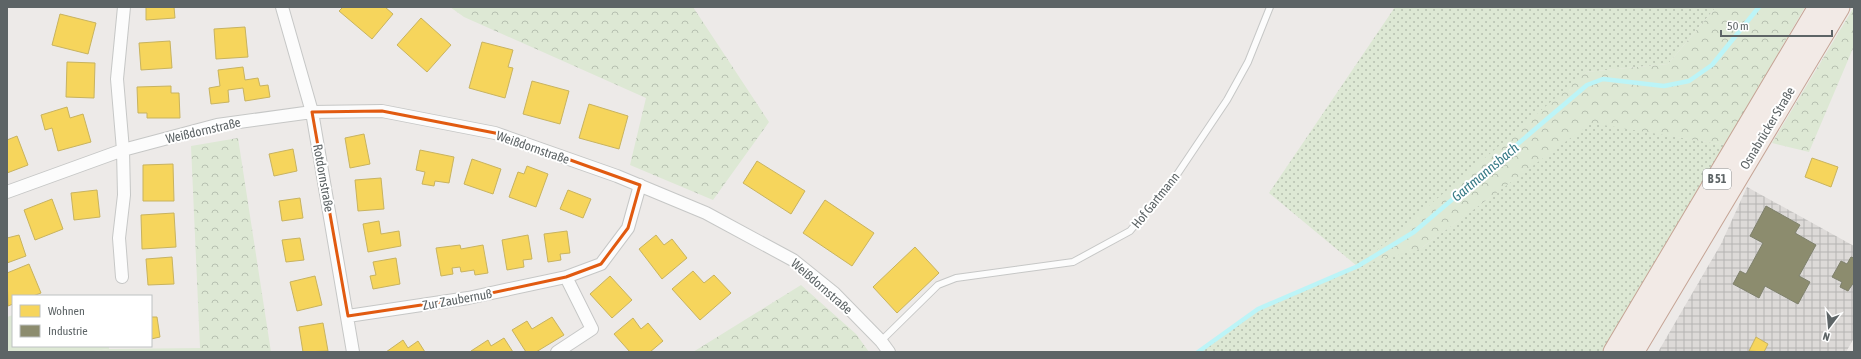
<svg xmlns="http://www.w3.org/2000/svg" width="1861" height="359" viewBox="0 0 1861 359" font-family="'Asap Condensed',sans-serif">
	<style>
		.industrial { fill: url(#industrial-grid) }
		.grass { fill: url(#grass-dots) }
		.forest { fill: url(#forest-crowns) }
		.park { fill: #dde8d4 }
		.homes { fill: #f6d55c; stroke: #c8b35f }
		.industry { fill: #8c8c6e; stroke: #7e806c }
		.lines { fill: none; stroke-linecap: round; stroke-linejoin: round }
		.stream { stroke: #bcf4f7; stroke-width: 4.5 }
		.service-casing { stroke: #c6c7c6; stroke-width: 8 }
		.minor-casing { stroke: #c6c7c6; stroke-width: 14 }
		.trunk-casing { stroke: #c5a495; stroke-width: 23 }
		.service { stroke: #fcfcfc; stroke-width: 6 }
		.minor { stroke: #fcfcfc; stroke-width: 12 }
		.trunk { stroke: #f2eae6; stroke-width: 21 }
		.marked { fill: none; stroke: #e15a10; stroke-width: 3; stroke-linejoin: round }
		.labels { text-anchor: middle; stroke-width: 4; stroke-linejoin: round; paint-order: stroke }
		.shield { fill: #fff; stroke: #8e9294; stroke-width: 1 }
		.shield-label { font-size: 12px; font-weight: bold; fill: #5d6466 }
		.street-label { font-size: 13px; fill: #5d6466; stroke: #fff }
		.water-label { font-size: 14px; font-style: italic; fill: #357985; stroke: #fff }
	</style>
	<defs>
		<pattern id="industrial-grid" width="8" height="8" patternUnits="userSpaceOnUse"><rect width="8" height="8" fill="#dddad8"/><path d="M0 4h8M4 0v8" fill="none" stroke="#b6b4b3"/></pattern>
		<pattern id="grass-dots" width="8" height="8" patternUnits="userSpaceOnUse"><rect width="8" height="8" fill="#dde8d4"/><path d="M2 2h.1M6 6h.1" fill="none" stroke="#b6c0b0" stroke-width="1.8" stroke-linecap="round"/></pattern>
		<pattern id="forest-crowns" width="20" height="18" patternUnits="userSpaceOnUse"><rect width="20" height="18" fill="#dde8d4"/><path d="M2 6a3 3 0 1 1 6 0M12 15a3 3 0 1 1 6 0" fill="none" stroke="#b6c0b0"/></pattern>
	</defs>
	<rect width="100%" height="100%" fill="#edeae8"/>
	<!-- industrial -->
	<path class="industrial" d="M1747,187L1854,246V338L1846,352H1658L1721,244Z"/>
	<!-- grass -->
	<path class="grass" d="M1395,7H1716L1668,64L1586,72L1420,249L1591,122L1725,145L1602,352H1198L1258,309L1357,266L1269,193Z"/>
	<!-- forest -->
	<path class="forest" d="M450,7H693L769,122L713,200L630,165L646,98L464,17Z
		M1716,7H1805L1725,145L1591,123L1420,249L1358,266L1586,72L1668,64Z
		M1854,7V46L1809,152L1772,143Z
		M238,138L271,352H86L109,349L200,348L191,146Z
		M801,285L856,334L869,352H693Z"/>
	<!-- park -->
	<path class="park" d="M13,315V346H109V349L86,352H9L7,347V317Z"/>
	<!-- homes -->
	<path class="homes" d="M146,7H174L175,18L146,20Z
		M343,7H385L393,14L372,39L339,11Z
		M60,14L96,23L88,54L52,45Z
		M421,18L451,45L427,72L397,45Z
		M245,27L248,57L216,59L214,29Z
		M170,41L172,68L141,70L139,43Z
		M482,42L513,50L508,67L513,68L505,98L469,88Z
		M67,62L95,63L94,98L66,97Z
		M243,67L245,80L258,78L260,86L268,85L270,97L245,101L243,88L228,90L229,102L211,104L209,88L220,86L218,70Z
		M532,81L569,91L560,124L523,114Z
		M171,86V93H179L180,118H147V113H138L137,87Z
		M589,104L628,116L619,149L579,138Z
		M67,107L70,118L83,114L91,142L58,151L52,128L45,130L41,115Z
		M364,134L370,164L350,168L345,138Z
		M17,136L28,165L7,173V140Z
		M293,149L297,171L274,176L269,154Z
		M420,150L454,157L449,183L435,181L434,186L422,184L425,172L416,170Z
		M1812,158L1838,167L1831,187L1805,177Z
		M472,159L501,169L493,194L464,184Z
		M757,161L805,191L791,214L743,183Z
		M173,164L174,201H143V165Z
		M527,166L548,174L536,207L509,197L518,172L524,174Z
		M381,178L384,209L358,211L355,180Z
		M97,190L100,217L74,220L71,193Z
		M568,190L591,199L583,218L560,209Z
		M300,198L303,218L282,221L279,201Z
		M52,199L63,229L35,240L24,210Z
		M825,200L874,233L852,266L803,233Z
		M174,213L176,247L142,249L141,215Z
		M379,221L381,234L399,231L401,246L368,252L363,224Z
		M567,231L570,253L560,254L561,260L548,262L544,234Z
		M19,235L26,256L7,263V238Z
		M528,235L532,259L523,260L524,267L507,270L502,240Z
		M656,235L664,245L672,239L687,258L662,279L639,249Z
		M300,238L304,260L286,262L282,240Z
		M460,245L461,249L483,245L488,273L475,275L474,270L461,272L460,267L452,268L453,274L441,276L436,248Z
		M915,247L939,273L897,313L873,287Z
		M172,257L174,284L148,285L146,259Z
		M396,258L400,284L373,289L370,276L376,275L373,262Z
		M29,264L41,293L33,296H13V304L8,306L7,273Z
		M693,271L704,283L714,275L731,293L700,320L672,289Z
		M315,276L322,305L297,311L290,282Z
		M610,276L632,300L612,318L590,294Z
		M151,317H157L160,337L151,339Z
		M552,317L564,335L536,352H526L512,330L527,321L532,329Z
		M633,318L641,329L648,323L663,341L650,352H630L614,334Z
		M323,323L328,351L303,352L299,327Z
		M1756,337L1768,344L1764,352L1749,351Z
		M504,338L513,352L471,351L488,340L491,346Z
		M403,340L408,348L418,341L425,352H386Z"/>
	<!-- industry -->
	<path class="industry" d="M1766,206L1800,225L1795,233L1816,245L1799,276L1810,282L1798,304L1765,286L1759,298L1733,284L1740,271L1746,274L1763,243L1750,236Z
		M1851,257L1854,258V282L1848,291L1840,287L1842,282L1832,277L1841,261L1847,264Z"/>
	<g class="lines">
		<!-- stream -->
		<path class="stream" d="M1198,352L1258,309L1358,266L1414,232L1587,85L1603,79L1664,86L1689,81L1712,65L1759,7"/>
		<defs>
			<path id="service" d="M881,341L938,285L956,278L1073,262L1130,231L1176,176L1227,100L1248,62L1270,7"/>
			<path id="minor" d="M282,7L312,112L353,352
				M7,192L123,150L217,125L312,112L382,111L495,133L617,176L706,213L793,260L834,293L881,341L889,352
				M122,277L119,238L124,195L123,150L117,79L124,7
				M348,316L468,298L566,277L601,264L628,228L640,185
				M557,352L592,329L566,277"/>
			<path id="trunk" d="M1614,352L1819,7
				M1633,352L1839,7"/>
		</defs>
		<!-- service casing -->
		<use href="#service" class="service-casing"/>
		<!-- minor casing -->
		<use href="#minor" class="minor-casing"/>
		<!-- trunk casing -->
		<use href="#trunk" class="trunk-casing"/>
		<!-- service -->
		<use href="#service" class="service"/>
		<!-- minor -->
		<use href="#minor" class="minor"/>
		<!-- trunk -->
		<use href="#trunk" class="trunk"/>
	</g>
	<!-- marked area -->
	<path class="marked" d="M382,111L495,133L640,185L628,228L601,264L566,277L468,298L348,316L312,112Z"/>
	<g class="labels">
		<!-- shield labels -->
		<rect class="shield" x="1703" y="169" width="28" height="20" rx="3"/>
		<g class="shield-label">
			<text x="1717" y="183">B 51</text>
		</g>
		<!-- street labels -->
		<g class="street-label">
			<text transform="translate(1767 128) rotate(-59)" y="5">Osnabrücker Straße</text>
			<text transform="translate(203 130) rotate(-13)" y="5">Weißdornstraße</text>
			<text transform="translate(533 147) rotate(19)" y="5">Weißdornstraße</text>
			<text transform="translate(324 178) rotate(80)" y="5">Rotdornstraße</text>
			<text transform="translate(1155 200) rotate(-51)" y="5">Hof Gartmann</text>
			<text transform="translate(822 286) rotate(41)" y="5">Weißdornstraße</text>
			<text transform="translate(457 299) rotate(-10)" y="5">Zur Zaubernuß</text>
		</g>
		<!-- water labels -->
		<g class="water-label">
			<text transform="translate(1485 172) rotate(-40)" y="5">Gartmannsbach</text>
		</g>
	</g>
	<!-- border -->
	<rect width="1861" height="359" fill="none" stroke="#5d6466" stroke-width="16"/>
	<!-- legend -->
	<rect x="12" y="295" width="140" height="52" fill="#ffffff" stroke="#bec1c2"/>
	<rect x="20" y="305" width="20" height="12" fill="#f6d55c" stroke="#bec1c2"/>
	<text x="48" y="315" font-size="12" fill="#5d6466">Wohnen</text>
	<rect x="20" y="325" width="20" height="12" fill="#8c8c6e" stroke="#bec1c2"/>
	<text x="48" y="335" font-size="12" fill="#5d6466">Industrie</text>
	<!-- north arrow -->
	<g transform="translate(1829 327) rotate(196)" stroke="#ffffff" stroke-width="3" paint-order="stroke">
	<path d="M0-3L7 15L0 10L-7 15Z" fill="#5d6466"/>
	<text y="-6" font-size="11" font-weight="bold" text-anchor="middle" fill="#5d6466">N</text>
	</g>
	<!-- scale -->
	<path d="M1721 30v6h111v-6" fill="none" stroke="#5d6466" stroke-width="2"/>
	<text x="1727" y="30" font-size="12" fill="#5d6466" stroke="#ffffff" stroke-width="3" paint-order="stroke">50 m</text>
</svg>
